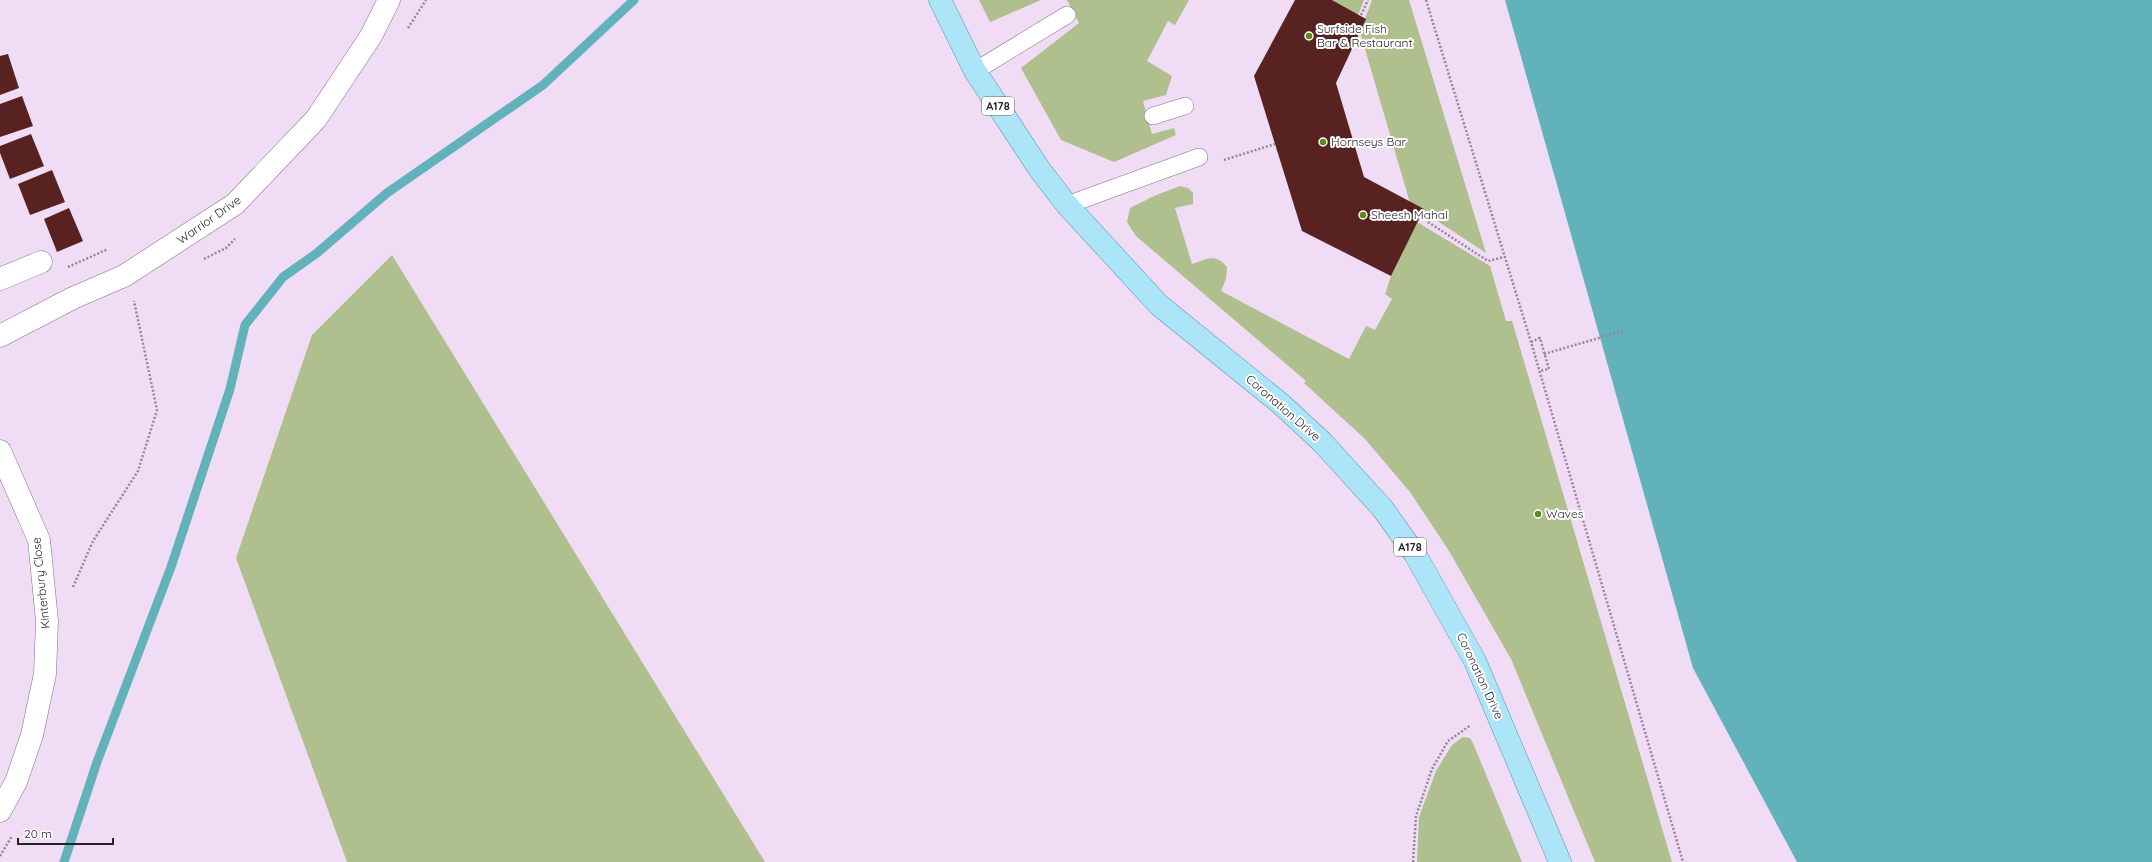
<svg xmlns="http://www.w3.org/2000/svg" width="2152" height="862" viewBox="0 0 2152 862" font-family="Quicksand,sans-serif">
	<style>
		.green { fill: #b0bf8e }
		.water { fill: #61b2ba }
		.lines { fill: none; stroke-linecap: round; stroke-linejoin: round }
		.stream { stroke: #61b2ba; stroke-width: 9 }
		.building { fill: #582221 }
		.lane-casing { stroke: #847288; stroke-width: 18 }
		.street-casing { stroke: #847288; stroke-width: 23 }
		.primary-casing { stroke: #5995ab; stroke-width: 23 }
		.path { stroke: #958698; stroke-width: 2.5; stroke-dasharray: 2 2; stroke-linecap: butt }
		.lane { stroke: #fff; stroke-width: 17 }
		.street { stroke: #fff; stroke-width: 22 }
		.primary { stroke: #ace5f7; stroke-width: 22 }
		.poi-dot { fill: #5f8a18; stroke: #fff; stroke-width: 1.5 }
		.labels { text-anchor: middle; stroke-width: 4; stroke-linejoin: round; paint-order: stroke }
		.shield { fill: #fff; stroke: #686369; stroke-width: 1 }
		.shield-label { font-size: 11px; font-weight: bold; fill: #272029 }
		.poi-label { font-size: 12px; fill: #272029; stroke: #fff; text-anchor: start }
		.street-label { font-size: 12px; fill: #272029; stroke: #fff }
	</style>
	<rect width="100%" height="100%" fill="#f0dcf5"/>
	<!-- green -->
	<path class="green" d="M979,0H1041L990,22Z
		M1067,0H1189L1175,25L1168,21L1147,61L1172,76L1166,95L1143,101L1152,134L1174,128L1176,135L1114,162L1061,140L1021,68L1079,23Z
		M1332,0H1364L1358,15Z
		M1372,0H1409L1486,253L1410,203L1360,32Z
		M1180,186L1188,188L1193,193V204L1175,208L1192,264C1208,259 1215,253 1227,267L1226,279L1221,291L1349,359L1366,326L1375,330L1392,299L1385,294L1391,276L1417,222L1490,266L1506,321H1512L1672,862H1595L1511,659L1449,551L1410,492L1365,439L1304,383L1306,381L1136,236L1127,222L1130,208L1154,196Z
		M392,255L765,862H347L236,558L312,335Z
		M1463,737L1470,738L1473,743L1522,862H1417L1419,817L1436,771L1452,745Z"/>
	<!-- water -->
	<path class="water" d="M1505,0H2152V862H1797L1693,668Z"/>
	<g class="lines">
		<!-- stream -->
		<path class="stream" d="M64,862L97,762L171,567L230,389L245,325L283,277L317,253L387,193L543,85L634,0"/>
	</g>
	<!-- building -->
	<path class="building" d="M1295,0H1332L1366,19L1336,83L1364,177L1424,209L1391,276L1302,231L1254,76Z
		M8,54L19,88L0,95V56Z
		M22,96L33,126L0,137V104Z
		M31,134L44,166L10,179L0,153V146Z
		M52,170L65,202L30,215L18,184Z
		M69,208L83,241L57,252L44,219Z"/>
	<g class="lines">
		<defs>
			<path id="lane" d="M975,71L1067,15
				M1153,116L1185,106
				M1067,205L1199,157"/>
			<path id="street" d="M0,279L41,262
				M0,336L73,298L124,276L235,204L316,119L371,36L389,0
				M0,451L39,540L47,621L45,674L32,735L16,782L0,811"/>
			<path id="primary" d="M940,0L975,71L1040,170L1067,205L1159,305L1281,404L1322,442L1383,509L1415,554L1475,661L1560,862"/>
		</defs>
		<!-- lane casing -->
		<use href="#lane" class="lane-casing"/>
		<!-- street casing -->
		<use href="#street" class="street-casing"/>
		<!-- primary casing -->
		<use href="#primary" class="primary-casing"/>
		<!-- path -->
		<path class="path" d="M1426,0L1531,342L1683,862
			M1361,15L1368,0
			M408,28L426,0
			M1224,160L1275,144
			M1428,222L1488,261L1504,257
			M204,259L226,248L235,239
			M68,267L108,249
			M1531,342L1540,338L1549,369L1539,371
			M1544,354L1623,331
			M73,587L93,541L138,471L157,410L134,301
			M0,856L12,836
			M1413,862L1416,816L1432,769L1448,741L1471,725"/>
		<!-- lane -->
		<use href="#lane" class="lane"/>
		<!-- street -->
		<use href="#street" class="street"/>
		<!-- primary -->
		<use href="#primary" class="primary"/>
	</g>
	<!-- markers -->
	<g class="poi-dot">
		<circle cx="1309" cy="36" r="4"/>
		<circle cx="1323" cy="142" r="4"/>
		<circle cx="1363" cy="215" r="4"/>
		<circle cx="1538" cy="514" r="4"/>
	</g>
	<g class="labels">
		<!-- shield labels -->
		<g class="shield">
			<rect x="982" y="97" width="32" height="18" rx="3"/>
			<rect x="1394" y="538" width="32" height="18" rx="3"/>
		</g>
		<g class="shield-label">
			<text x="998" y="110">A178</text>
			<text x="1410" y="551">A178</text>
		</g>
		<!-- poi labels -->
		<g class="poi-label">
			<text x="1317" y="33">Surfside Fish<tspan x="1317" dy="14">Bar &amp; Restaurant</tspan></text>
			<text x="1331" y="146">Hornseys Bar</text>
			<text x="1371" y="219">Sheesh Mahal</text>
			<text x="1546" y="518">Waves</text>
		</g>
		<!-- street labels -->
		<g class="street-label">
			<text transform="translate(209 220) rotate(-35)" y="4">Warrior Drive</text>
			<text transform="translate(1283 408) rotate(41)" y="4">Coronation Drive</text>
			<text transform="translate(41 583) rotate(-96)" y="4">Kinterbury Close</text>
			<text transform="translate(1480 676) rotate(65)" y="4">Coronation Drive</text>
		</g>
	</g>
	<!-- scale -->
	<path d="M18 838v6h95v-6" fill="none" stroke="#272029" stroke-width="2"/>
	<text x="24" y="838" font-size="12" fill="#272029" stroke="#ffffff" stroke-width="3" paint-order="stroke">20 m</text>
</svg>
